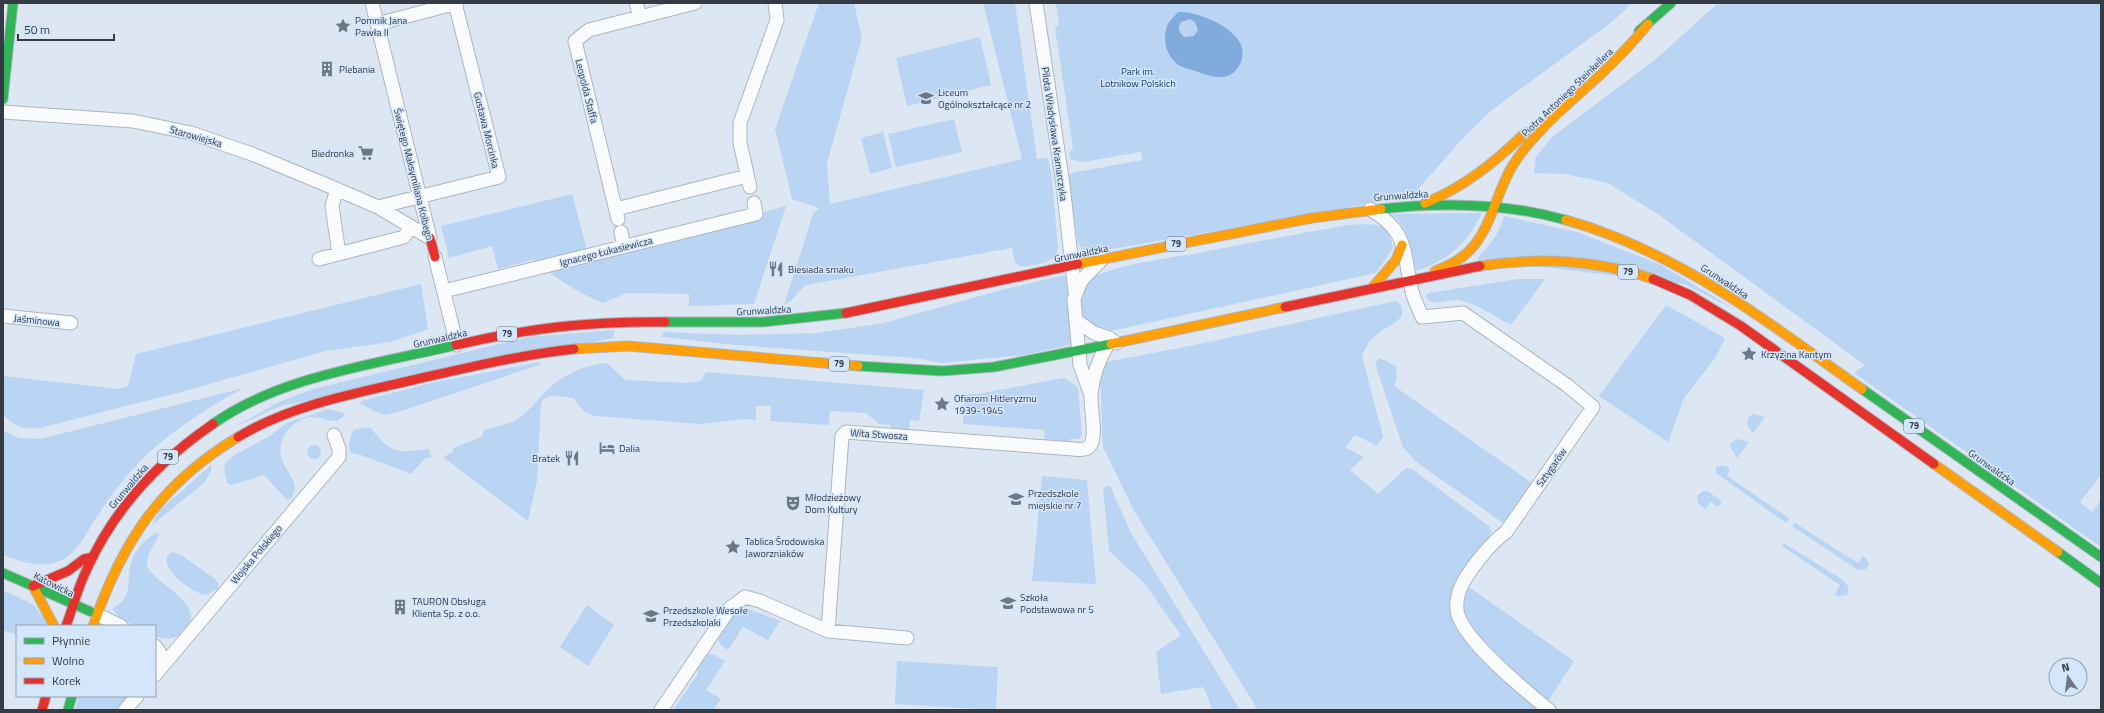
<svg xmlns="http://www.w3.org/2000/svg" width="2104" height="713" viewBox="0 0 2104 713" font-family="'Titillium Web',sans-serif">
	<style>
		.green { fill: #bad4f4 }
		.water { fill: #81abdc; fill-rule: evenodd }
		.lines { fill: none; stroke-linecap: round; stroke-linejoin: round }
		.street-casing { stroke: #adb5be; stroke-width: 15 }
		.fast-casing { stroke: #adb5be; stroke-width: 11 }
		.slow-casing { stroke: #adb5be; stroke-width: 11 }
		.jam-casing { stroke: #adb5be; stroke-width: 11 }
		.street { stroke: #fafbfd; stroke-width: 13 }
		.fast { stroke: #30b455; stroke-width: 9 }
		.slow { stroke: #ff9f0a; stroke-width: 9 }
		.jam { stroke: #e5322d; stroke-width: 9 }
		.labels { text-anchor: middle; stroke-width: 3; stroke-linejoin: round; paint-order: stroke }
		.shield { fill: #d3e6fc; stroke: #646e7b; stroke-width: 1 }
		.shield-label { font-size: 9px; font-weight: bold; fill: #343b44 }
		.poi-label { font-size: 10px; fill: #343b44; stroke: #d3e6fc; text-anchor: start }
		.park-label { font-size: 10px; fill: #163d68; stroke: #d3e6fc }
		.street-label { font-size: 10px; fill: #343b44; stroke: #d3e6fc }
	</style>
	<rect width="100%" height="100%" fill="#dce7f3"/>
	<!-- green -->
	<path class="green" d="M819,3H854L862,38L827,163L830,204L1022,159L983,3H1015L1037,159L1048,158L1052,178L1058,248C1054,265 1036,264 1022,267L1015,262L1012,248L817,283L804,286L792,300L784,305L813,214L819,208L792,199L775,129Z
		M1056,3H1632L1613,21L1492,110L1463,138L1412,196L1090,253L1081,248L1078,243L1067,174L1142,160L1141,152L1083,162L1070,159L1069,153L1073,148L1055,28L1059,24Z
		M1718,3H2101V475L2080,502L2092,512L2101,500V547L1854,373L1865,365L1659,215L1608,183L1565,174L1534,173L1536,157L1552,137L1656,59Z
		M980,37L991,85L907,106L896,58Z
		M954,119L962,152L896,167L888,134Z
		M883,132L892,168L870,174L861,138Z
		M572,194L587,250L756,214L786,206L754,304L689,306V294L627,293L603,303C577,293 555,277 533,260L498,269L492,246L449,258L441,226Z
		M1482,213C1467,244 1448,260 1416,271C1411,250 1409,227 1391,214Z
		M1504,216L1577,232L1659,264L1736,310L1684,284L1477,259C1490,245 1499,234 1504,216Z
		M1365,224C1384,225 1390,228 1393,248L1376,273L1111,331C1078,335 1069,285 1100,274C1129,263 1162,259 1193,254C1244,244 1296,234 1348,225Z
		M1065,275L1068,283V302L1074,344L1024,355L942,363L915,358L735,345L662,337L664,332L739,335L817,333L884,323L1001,290Z
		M1518,279H1545L1511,325C1495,317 1474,301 1456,300C1445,300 1433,307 1426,298V295L1429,293Z
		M421,284L428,329L391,342L326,351L181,392L40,428C22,429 15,428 3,414V376L119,389L128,386L136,354Z
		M1396,301L1401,305C1401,307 1403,312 1402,314C1399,326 1369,330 1362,357L1383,436L1377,446L1355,435L1345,447L1364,457L1350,470L1378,494L1406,468L1412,469L1490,527L1491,532L1488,539L1461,576L1469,587L1574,661L1549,700L1559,710H1258L1133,509L1103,447L1100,374L1106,362L1199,344Z
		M1666,305L1725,338L1716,357L1684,398L1668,442L1599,396Z
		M615,330L613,338L281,406L234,427L279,402L313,389L529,337Z
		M1380,358L1396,366L1397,376L1394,386L1532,483L1503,523L1415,461L1403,447L1375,363Z
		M540,362L539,365L395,413L383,415L360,404L361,401L431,383Z
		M607,363L625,380L686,383L701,381L706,372L924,390L919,421L910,420L909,430L891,428V425L879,424L866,413L830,411L829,425L770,421L771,406H756V420L745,419L701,424L595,416L585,412L573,398C562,397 545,392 541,404L537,481L528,521L443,457L453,452V448L481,437L485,430C494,427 505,425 514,421C527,414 536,401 546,391C562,375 584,365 607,363Z
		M1064,378L1078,387L1082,435L1078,439H1070V443L1047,441L1044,438L1045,430L963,424L964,394H977Z
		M244,388C200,412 159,438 126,477C114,491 104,506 94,521C85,535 79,550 64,559C45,569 22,563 3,555V430L19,438L40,439Z
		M328,409L344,413V416L337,421C328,421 320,417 312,417C293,418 277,438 281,456C284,473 302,481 291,498L287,500L264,475L231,485L227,483L224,469L226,462L233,456L268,437L287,423Z
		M1753,414L1765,417L1753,433C1748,428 1746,425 1748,418Z
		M364,428H371C390,454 399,453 429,449L431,458H425L411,474L361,455L351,453C347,445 350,438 354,430Z
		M1737,439L1749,442L1737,458L1730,447L1731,443Z
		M307 452a7 7 0 1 1 14 0a7 7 0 1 1-14 0Z
		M211,465V471L204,483L152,525L159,511Z
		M1719,466H1725L1730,469L1727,476L1789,518L1786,523L1716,473V468Z
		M1042,476L1087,480L1096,584L1032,581Z
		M1110,486L1131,533L1240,710H1213L1203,687L1161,694L1156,652L1181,635L1144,583L1109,551L1103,487Z
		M1707,491L1722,501L1718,507L1711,502L1705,509L1698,503L1697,496L1701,492Z
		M1795,523L1858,563L1863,556L1867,559L1869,565L1866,569L1858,570L1792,526Z
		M159,533C160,539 146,550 147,566C156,585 200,600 189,624C186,629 181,635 176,637C168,640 162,639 155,636V626C137,626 122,625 112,608C132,601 127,584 130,567C132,554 146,535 159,533Z
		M1784,543L1843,580C1848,585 1850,588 1847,595L1838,596L1835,594L1840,585L1782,546Z
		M172,552L181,555L215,579L219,584L218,589L206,595C192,593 162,571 167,556Z
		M3,590L34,605L49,626H17V635L5,631L3,628Z
		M587,605L614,625L588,666L560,647Z
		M746,608L780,621L768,640L743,627L728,650L721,645L718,640L733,614Z
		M709,654H713L725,661L706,690L721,699L713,710H673L698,674L697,668L705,656Z
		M897,661L998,667L996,710L895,704Z
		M79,696H129L117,710H75Z"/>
	<!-- water -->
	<path class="water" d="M1178,12C1201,11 1256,34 1240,64C1231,82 1214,78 1198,72C1191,69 1181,68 1176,63C1165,53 1162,37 1168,24C1170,20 1175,16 1178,12ZM1190,19L1195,22L1198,30L1194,36L1185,37C1179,34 1177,28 1181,22Z"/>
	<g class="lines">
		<defs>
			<path id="street" d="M372,3L430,238
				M636,3L640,17
				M1036,3L1063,185L1075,292
				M377,24L457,3
				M3,112L133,121L191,133L252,154L334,188L378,207L430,238
				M750,187L740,143V123L777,20L775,3
				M337,189L332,206L339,254
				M378,207L499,177L455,3
				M616,209L747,176
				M1370,209C1410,233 1402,251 1412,291C1414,300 1419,309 1422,317L1463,313L1568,386L1593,407L1506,532C1493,541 1486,551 1476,563C1466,577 1455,591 1457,610C1460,638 1526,691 1549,710
				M618,219L575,41L589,30L695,3
				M621,232L624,247
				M435,257L457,345
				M319,259L404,237L411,227
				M444,291L756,214L754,203
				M3,316L71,323
				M1077,321L1094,333L1109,338L1116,343
				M1091,395L1080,365L1074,299L1081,281L1102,259
				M96,614L121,626
				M828,631L842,436L846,432L1074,449C1080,450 1088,450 1091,444C1097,433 1090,408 1091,394C1093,375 1098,360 1108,344
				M155,646C162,654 163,659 160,669
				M155,675L339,457V449L334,435
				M125,710L137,696
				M661,710L730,608L745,597L760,601L828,631L907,638"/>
			<path id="fast" d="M1639,31L1671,3
				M3,99L13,3
				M1381,209C1442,202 1505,203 1566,220
				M665,322H763L846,313
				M858,366L942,371L994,367L1111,344
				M1862,389L2101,557
				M213,424C280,376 377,364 456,345
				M2058,552L2101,583
				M3,573L96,614
				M68,710L72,696"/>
			<path id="slow" d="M1425,203C1464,187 1494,163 1524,134
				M1566,220C1679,252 1767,322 1862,389
				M1078,264L1312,218L1381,209
				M1480,266C1538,257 1597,260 1653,279
				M1435,271C1447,266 1459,261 1469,251C1492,228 1496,192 1513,165C1535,130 1570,103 1600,75C1617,59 1633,42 1648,24
				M1372,288L1396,260L1402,245
				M1111,344L1285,307
				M574,349L628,346L858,366
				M1934,464L2058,552
				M33,586L54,626
				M93,626C122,542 160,484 238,437"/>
			<path id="jam" d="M430,238L435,257
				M1653,279L1690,295L1741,326L1934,464
				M1285,307L1480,266
				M846,313L1078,264
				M456,345C529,328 590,321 665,322
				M238,437C291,405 353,394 413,380C466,368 519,355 574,349
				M33,586L68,571L84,559L93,557
				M66,626C73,607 78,587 87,569C114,509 159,461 213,424
				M42,710L46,696"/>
		</defs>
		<!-- street casing -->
		<use href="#street" class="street-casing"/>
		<!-- fast casing -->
		<use href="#fast" class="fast-casing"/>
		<!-- slow casing -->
		<use href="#slow" class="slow-casing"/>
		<!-- jam casing -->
		<use href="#jam" class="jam-casing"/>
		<!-- street -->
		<use href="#street" class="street"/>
		<!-- fast -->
		<use href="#fast" class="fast"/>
		<!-- slow -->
		<use href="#slow" class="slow"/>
		<!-- jam -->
		<use href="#jam" class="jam"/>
	</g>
	<!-- icons -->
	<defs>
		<symbol id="sight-bare" viewBox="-9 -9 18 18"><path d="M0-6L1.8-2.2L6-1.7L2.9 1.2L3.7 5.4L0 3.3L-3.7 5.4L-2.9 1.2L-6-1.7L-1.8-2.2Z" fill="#6f7781" stroke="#d3e6fc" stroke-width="2.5" paint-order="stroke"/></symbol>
		<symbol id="building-bare" viewBox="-9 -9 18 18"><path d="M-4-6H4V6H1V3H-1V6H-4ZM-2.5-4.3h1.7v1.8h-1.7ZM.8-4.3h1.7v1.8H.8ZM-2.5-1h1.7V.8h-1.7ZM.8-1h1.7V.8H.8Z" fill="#6f7781" stroke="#d3e6fc" stroke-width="2.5" paint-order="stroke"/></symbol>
		<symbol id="school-bare" viewBox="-9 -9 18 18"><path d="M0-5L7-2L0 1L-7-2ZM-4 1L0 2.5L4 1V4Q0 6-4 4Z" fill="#6f7781" stroke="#d3e6fc" stroke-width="2.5" paint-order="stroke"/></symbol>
		<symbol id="supermarket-bare" viewBox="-9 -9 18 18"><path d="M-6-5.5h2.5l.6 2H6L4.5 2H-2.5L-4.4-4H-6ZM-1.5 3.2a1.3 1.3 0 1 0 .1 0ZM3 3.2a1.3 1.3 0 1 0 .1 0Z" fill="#6f7781" stroke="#d3e6fc" stroke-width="2.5" paint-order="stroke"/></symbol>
		<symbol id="restaurant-bare" viewBox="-9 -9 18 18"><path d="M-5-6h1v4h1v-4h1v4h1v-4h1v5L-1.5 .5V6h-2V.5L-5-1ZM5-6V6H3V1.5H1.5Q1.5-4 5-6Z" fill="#6f7781" stroke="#d3e6fc" stroke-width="2.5" paint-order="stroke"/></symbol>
		<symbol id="hotel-bare" viewBox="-9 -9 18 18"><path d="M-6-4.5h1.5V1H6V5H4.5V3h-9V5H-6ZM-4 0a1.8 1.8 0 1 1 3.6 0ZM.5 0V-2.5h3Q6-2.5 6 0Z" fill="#6f7781" stroke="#d3e6fc" stroke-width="2.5" paint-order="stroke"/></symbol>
		<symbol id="theatre-bare" viewBox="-9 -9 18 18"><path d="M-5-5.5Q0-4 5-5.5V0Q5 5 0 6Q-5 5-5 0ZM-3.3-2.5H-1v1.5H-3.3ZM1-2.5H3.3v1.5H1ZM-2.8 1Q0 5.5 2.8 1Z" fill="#6f7781" stroke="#d3e6fc" stroke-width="2.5" paint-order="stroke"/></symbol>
	</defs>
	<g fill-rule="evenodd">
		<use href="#sight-bare" x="332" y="15" width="22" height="22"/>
		<use href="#building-bare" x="316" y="58" width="22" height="22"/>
		<use href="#school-bare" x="915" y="87" width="22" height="22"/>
		<use href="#supermarket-bare" x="355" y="142" width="22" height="22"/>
		<use href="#restaurant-bare" x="765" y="258" width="22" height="22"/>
		<use href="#sight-bare" x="1738" y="343" width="22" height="22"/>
		<use href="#sight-bare" x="931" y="393" width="22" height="22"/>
		<use href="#hotel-bare" x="596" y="437" width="22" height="22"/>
		<use href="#restaurant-bare" x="561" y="447" width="22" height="22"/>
		<use href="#school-bare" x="1005" y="488" width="22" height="22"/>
		<use href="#theatre-bare" x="782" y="492" width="22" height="22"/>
		<use href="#sight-bare" x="722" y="536" width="22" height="22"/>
		<use href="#school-bare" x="997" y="592" width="22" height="22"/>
		<use href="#building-bare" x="389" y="596" width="22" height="22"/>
		<use href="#school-bare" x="640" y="605" width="22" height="22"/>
	</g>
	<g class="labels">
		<!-- shield labels -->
		<g class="shield">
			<rect x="1166" y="237" width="20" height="14" rx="3"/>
			<rect x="1618" y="265" width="20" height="14" rx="3"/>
			<rect x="497" y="327" width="20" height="14" rx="3"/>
			<rect x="829" y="357" width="20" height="14" rx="3"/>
			<rect x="1904" y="419" width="20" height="14" rx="3"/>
			<rect x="158" y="450" width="20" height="14" rx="3"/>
		</g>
		<g class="shield-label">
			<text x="1176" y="247">79</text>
			<text x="1628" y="275">79</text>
			<text x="507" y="337">79</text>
			<text x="839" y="367">79</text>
			<text x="1914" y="429">79</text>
			<text x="168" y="460">79</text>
		</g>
		<!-- poi labels -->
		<g class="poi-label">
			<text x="355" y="24">Pomnik Jana<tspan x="355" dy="12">Pawła II</tspan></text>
			<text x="339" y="73">Plebania</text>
			<text x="938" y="96">Liceum<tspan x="938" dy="12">Ogólnokształcące nr 2</tspan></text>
			<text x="354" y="157" text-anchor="end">Biedronka</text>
			<text x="788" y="273">Biesiada smaku</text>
			<text x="1761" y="358">Krzyż na Kantym</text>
			<text x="954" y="402">Ofiarom Hitleryzmu<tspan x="954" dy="12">1939-1945</tspan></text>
			<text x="619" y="452">Dalia</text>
			<text x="560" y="462" text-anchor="end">Bratek</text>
			<text x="1028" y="497">Przedszkole<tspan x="1028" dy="12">miejskie nr 7</tspan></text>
			<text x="805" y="501">Młodzieżowy<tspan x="805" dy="12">Dom Kultury</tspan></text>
			<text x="745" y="545">Tablica Środowiska<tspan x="745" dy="12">Jaworzniaków</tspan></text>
			<text x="1020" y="601">Szkoła<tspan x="1020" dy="12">Podstawowa nr 5</tspan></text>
			<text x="412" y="605">TAURON Obsługa<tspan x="412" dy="12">Klienta Sp. z o.o.</tspan></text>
			<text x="663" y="614">Przedszkole Wesołe<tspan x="663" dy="12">Przedszkolaki</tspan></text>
		</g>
		<!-- park labels -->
		<g class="park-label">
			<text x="1138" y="75">Park im.<tspan x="1138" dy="12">Lotnikow Polskich</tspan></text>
		</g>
		<!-- street labels -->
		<g class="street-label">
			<text transform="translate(587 91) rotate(76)" y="4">Leopolda Staffa</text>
			<text transform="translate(1567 92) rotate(-44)" y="4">Piotra Antoniego Steinkellera</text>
			<text transform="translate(487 130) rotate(76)" y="4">Gustawa Morcinka</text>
			<text transform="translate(1055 134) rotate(82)" y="4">Pilota Władysława Kramarczyka</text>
			<text transform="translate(196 136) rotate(16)" y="4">Starowiejska</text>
			<text transform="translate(414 174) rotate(76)" y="4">Świętego Maksymiliana Kolbego</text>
			<text transform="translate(1401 195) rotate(-4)" y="4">Grunwaldzka</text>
			<text transform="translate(606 251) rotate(-14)" y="4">Ignacego Łukasiewicza</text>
			<text transform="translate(1081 253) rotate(-12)" y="4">Grunwaldzka</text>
			<text transform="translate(1725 281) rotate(33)" y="4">Grunwaldzka</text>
			<text transform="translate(764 310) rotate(-3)" y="4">Grunwaldzka</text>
			<text transform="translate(37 320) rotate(6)" y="4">Jaśminowa</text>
			<text transform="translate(440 338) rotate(-13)" y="4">Grunwaldzka</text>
			<text transform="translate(879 434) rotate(4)" y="4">Wita Stwosza</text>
			<text transform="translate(1551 467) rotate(-55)" y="4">Sztygarów</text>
			<text transform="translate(1992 467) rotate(35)" y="4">Grunwaldzka</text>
			<text transform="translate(128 486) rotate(-50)" y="4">Grunwaldzka</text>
			<text transform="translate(256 554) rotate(-50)" y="4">Wojska Polskiego</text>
			<text transform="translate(54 584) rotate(26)" y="4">Katowicka</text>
		</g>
	</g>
	<!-- border -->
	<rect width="2104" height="713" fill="none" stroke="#343b44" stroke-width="8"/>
	<!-- legend -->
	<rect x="16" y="625" width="140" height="72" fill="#d3e6fc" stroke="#93a2b2"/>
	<rect x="24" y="638" width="20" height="6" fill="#30b455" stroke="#93a2b2"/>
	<text x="52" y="645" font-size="12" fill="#343b44">Płynnie</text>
	<rect x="24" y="658" width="20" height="6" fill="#ff9f0a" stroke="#93a2b2"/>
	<text x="52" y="665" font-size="12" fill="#343b44">Wolno</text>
	<rect x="24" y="678" width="20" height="6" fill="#e5322d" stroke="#93a2b2"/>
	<text x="52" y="685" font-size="12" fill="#343b44">Korek</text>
	<!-- north arrow -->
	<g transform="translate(2068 677) rotate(346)"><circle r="19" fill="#d3e6fc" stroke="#93a2b2"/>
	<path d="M0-3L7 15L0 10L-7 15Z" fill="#6f7781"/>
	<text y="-6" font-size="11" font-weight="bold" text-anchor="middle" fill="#343b44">N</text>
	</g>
	<!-- scale -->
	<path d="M18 34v6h96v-6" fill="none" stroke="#343b44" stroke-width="2"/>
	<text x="24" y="34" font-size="12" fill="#343b44" stroke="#d3e6fc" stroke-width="3" paint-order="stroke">50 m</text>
</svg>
